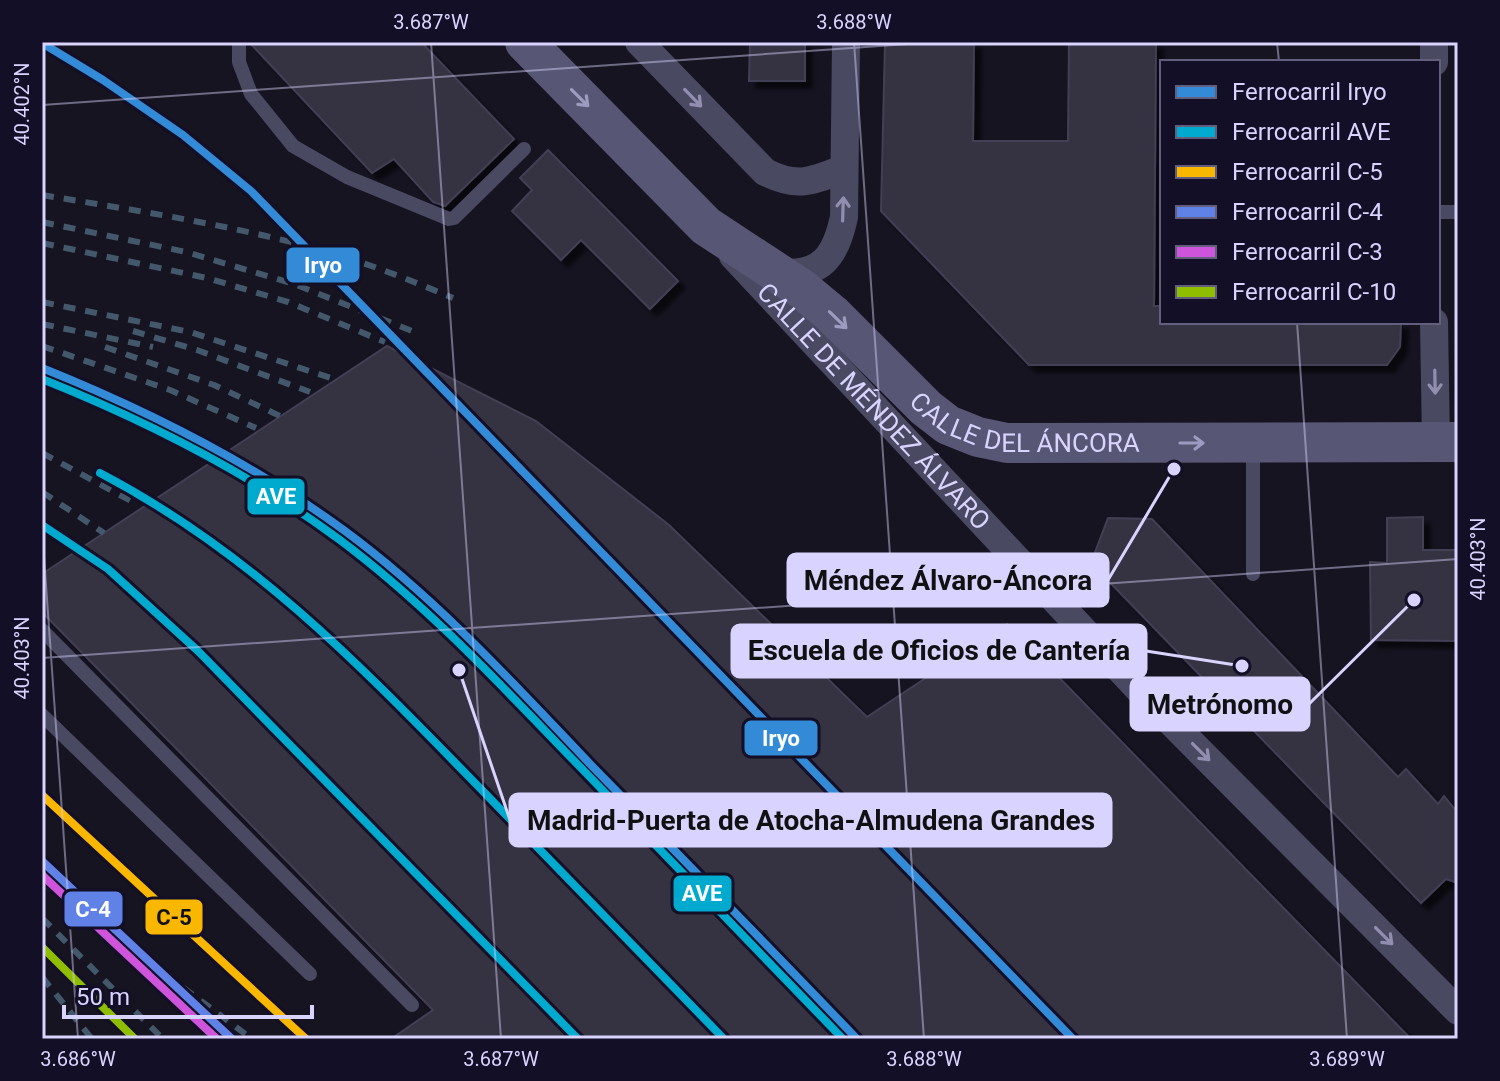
<svg xmlns="http://www.w3.org/2000/svg" width="1500" height="1081" viewBox="0 0 1500 1081" font-family="Roboto,sans-serif">
	<style>
		.building { fill: #343243; stroke: #433f54; stroke-width: 2; filter: url(#shadow) }
		.lines { fill: none; stroke-linecap: round; stroke-linejoin: round }
		.service { stroke: #4a4962; stroke-width: 14 }
		.minor { stroke: #4a4962; stroke-width: 28 }
		.secondary { stroke: #575674; stroke-width: 40 }
		.rail { stroke: #43596b; stroke-width: 6; stroke-dasharray: 12 10; stroke-linecap: butt }
		.rail-1-casing { stroke: #130f26; stroke-width: 14 }
		.rail-2-casing { stroke: #130f26; stroke-width: 14 }
		.rail-3-casing { stroke: #130f26; stroke-width: 14 }
		.rail-4-casing { stroke: #130f26; stroke-width: 14 }
		.rail-5-casing { stroke: #130f26; stroke-width: 14 }
		.rail-6-casing { stroke: #130f26; stroke-width: 14 }
		.rail-1 { stroke: #338bd7; stroke-width: 8 }
		.rail-2 { stroke: #00a9ce; stroke-width: 8 }
		.rail-3 { stroke: #fab700; stroke-width: 8 }
		.rail-4 { stroke: #6082e6; stroke-width: 8 }
		.rail-5 { stroke: #ce54dc; stroke-width: 8 }
		.rail-6 { stroke: #8fbe00; stroke-width: 8 }
		.oneway { stroke: #9e9bc0 }
		.oneway2 { stroke: #928eb0 }
		.ticks { fill: none; stroke: #d9d4ff; stroke-width: 2; stroke-opacity: 0.45 }
		.labels { text-anchor: middle; stroke-width: 7; stroke-linejoin: round; paint-order: stroke }
		.street-label { font-size: 26px; fill: #d9d4ff; stroke: #130f26 }
		.leader { fill: none; stroke: #d9d4ff; stroke-width: 3 }
		.callout-dot { fill: #d9d4ff; stroke: #130f26; stroke-width: 3 }
		.callout { fill: #d9d4ff; stroke: #d9d4ff; stroke-width: 3 }
		.callout-label { font-size: 28px; text-anchor: middle; font-weight: bold; fill: #111 }
		.line-badge { stroke: #130f26; stroke-width: 3 }
		.badge-label { font-size: 22px; text-anchor: middle; font-weight: bold; fill: #fff }
		.pale-badge-label { font-size: 22px; text-anchor: middle; font-weight: bold; fill: #111 }
		.neatline { fill: none; stroke: #d9d4ff; stroke-width: 3 }
		.ticks-label { font-size: 20px; text-anchor: middle; fill: #d9d4ff }
	</style>
	<defs>
		<filter id="shadow"><feDropShadow dx="7" dy="7" stdDeviation="2" flood-color="#0009"/></filter>
	</defs>
	<rect width="100%" height="100%" fill="#161421"/>
	<!-- building -->
	<path class="building" d="M249,42H421L514,139L445,206L433,202L394,159L372,173Z
		M750,42H805V81H749Z
		M885,42H974L973,141H1068L1069,42H1156L1154,306H1162V322H1401L1400,347L1387,365H1029L881,211Z
		M548,150L678,281L650,309L581,240L561,260L512,211L532,190L520,178Z
		M387,346L536,421L669,525L867,717L1007,624L1411,1039H391L433,1010L42,612V574Z
		M1423,517V550H1458V641L1371,640L1370,562L1387,563V518Z
		M1108,518L1152,519L1398,777L1406,769L1438,804L1444,796L1458,813V883L1446,879L1421,903L1091,563Z"/>
	<g class="lines">
		<!-- service -->
		<path class="service" d="M239,42V62L251,94L293,146L347,177L449,219L454,218L524,149
			M1438,212H1458
			M1253,574V443
			M42,630L412,1005
			M42,715L310,974"/>
		<!-- minor -->
		<g class="minor">
			<path d="M639,42L765,172C797,188 810,182 843,169"/>
			<path d="M1434,62V42"/>
			<path id="s1" d="M733,256L1143,694L1458,1011"/>
			<path d="M779,272C822,277 836,255 844,217L846,42"/>
			<path d="M1434,322L1436,442"/>
		</g>
		<!-- secondary -->
		<path class="secondary" id="s2" d="M525,42L706,226L802,289L832,314L926,408L948,425L978,437L1007,443L1458,442"/>
		<!-- rail -->
		<path class="rail" d="M42,195C133,210 225,224 314,248C362,261 408,279 453,298
			M42,222L186,252L294,284L412,331
			M42,243L207,278L288,302L385,342
			M42,302L190,332L334,379
			M42,324L153,347
			M133,331L197,350L310,392
			M42,346L170,390L256,428
			M105,347L214,385L280,416
			M42,453L131,501
			M42,492L104,533
			M42,571V572
			M42,882L252,1039
			M42,918L163,1039
			M42,977L92,1039"/>
		<defs>
			<path id="rail-1" d="M42,43L103,80L183,135L251,191L1073,1039
				M42,368C149,411 252,463 345,531C437,599 513,683 591,765C680,856 769,947 857,1039"/>
			<path id="rail-2" d="M42,379C147,421 248,472 340,540C431,608 507,692 586,773C671,862 758,950 843,1039
				M100,473C251,552 359,664 475,783C558,869 641,954 724,1039
				M42,525L108,569L198,651L578,1039"/>
			<path id="rail-3" d="M42,795L306,1039"/>
			<path id="rail-4" d="M42,861L232,1039"/>
			<path id="rail-5" d="M42,875L217,1039"/>
			<path id="rail-6" d="M42,947L135,1039"/>
		</defs>
		<!-- rail-1 casing -->
		<use href="#rail-1" class="rail-1-casing"/>
		<!-- rail-2 casing -->
		<use href="#rail-2" class="rail-2-casing"/>
		<!-- rail-3 casing -->
		<use href="#rail-3" class="rail-3-casing"/>
		<!-- rail-4 casing -->
		<use href="#rail-4" class="rail-4-casing"/>
		<!-- rail-5 casing -->
		<use href="#rail-5" class="rail-5-casing"/>
		<!-- rail-6 casing -->
		<use href="#rail-6" class="rail-6-casing"/>
		<!-- rail-1 -->
		<use href="#rail-1" class="rail-1"/>
		<!-- rail-2 -->
		<use href="#rail-2" class="rail-2"/>
		<!-- rail-3 -->
		<use href="#rail-3" class="rail-3"/>
		<!-- rail-4 -->
		<use href="#rail-4" class="rail-4"/>
		<!-- rail-5 -->
		<use href="#rail-5" class="rail-5"/>
		<!-- rail-6 -->
		<use href="#rail-6" class="rail-6"/>
	</g>
	<!-- one-way arrows -->
	<defs><path id="oneway-shaft" d="M-6 0H5M1.5-3L5.5 0L1.5 3" fill="none" stroke-width="1.6" stroke-linecap="round" stroke-linejoin="round" transform="scale(2)"/></defs>
	<g class="oneway">
		<use href="#oneway-shaft" transform="translate(580 98) rotate(45)"/>
		<use href="#oneway-shaft" transform="translate(838 320) rotate(44)"/>
		<use href="#oneway-shaft" transform="translate(1192 443)"/>
	</g>
	<g class="oneway2">
		<use href="#oneway-shaft" transform="translate(693 98) rotate(46)"/>
		<use href="#oneway-shaft" transform="translate(843 209) rotate(-88)"/>
		<use href="#oneway-shaft" transform="translate(1435 382) rotate(89)"/>
		<use href="#oneway-shaft" transform="translate(1201 752) rotate(45)"/>
		<use href="#oneway-shaft" transform="translate(1384 936) rotate(45)"/>
	</g>
	<!-- ticks -->
	<path class="ticks" d="M431,42L501,1039M854,42L924,1039M1277,42L1279,62M42,105L937,42M1297,322L1347,1039M42,528L78,1039M42,658L1458,559"/>
	<g class="labels">
		<!-- street labels -->
		<g class="street-label">
			<text dy="9" stroke="none"><textPath href="#s1" startOffset="206">CALLE DE MÉNDEZ ÁLVARO</textPath></text>
			<text dy="9" stroke="none"><textPath href="#s2" startOffset="648">CALLE DEL ÁNCORA</textPath></text>
		</g>
	</g>
	<!-- callouts -->
	<path class="leader" d="M1174 469L1108 580M1242 666L1146 651M1414 600L1309 704M459 670L510 820"/>
	<g class="callout-dot">
		<circle cx="1174" cy="469" r="8"/>
		<circle cx="1242" cy="666" r="8"/>
		<circle cx="1414" cy="600" r="8"/>
		<circle cx="459" cy="670" r="8"/>
	</g>
	<g class="callout">
		<rect x="788" y="554" width="320" height="52" rx="8"/>
		<rect x="732" y="625" width="414" height="52" rx="8"/>
		<rect x="1131" y="678" width="178" height="52" rx="8"/>
		<rect x="510" y="794" width="601" height="52" rx="8"/>
	</g>
	<g class="callout-label">
		<text x="948" y="590">Méndez Álvaro-Áncora</text>
		<text x="939" y="660">Escuela de Oficios de Cantería</text>
		<text x="1220" y="714">Metrónomo</text>
		<text x="811" y="830">Madrid-Puerta de Atocha-Almudena Grandes</text>
	</g>
	<g class="line-badge">
		<rect x="285" y="246" width="76" height="38" rx="8" fill="#338bd7"/>
		<rect x="246" y="477" width="60" height="39" rx="8" fill="#00a9ce"/>
		<rect x="743" y="719" width="76" height="38" rx="8" fill="#338bd7"/>
		<rect x="672" y="874" width="61" height="39" rx="8" fill="#00a9ce"/>
		<rect x="63" y="890" width="61" height="38" rx="8" fill="#6082e6"/>
		<rect x="144" y="898" width="60" height="38" rx="8" fill="#fab700"/>
	</g>
	<g class="badge-label">
		<text x="323" y="273">Iryo</text>
		<text x="276" y="504">AVE</text>
		<text x="781" y="746">Iryo</text>
		<text x="702" y="901">AVE</text>
		<text x="93" y="917">C-4</text>
	</g>
	<g class="pale-badge-label">
		<text x="174" y="925">C-5</text>
	</g>
	<!-- border -->
	<rect width="1500" height="1081" fill="none" stroke="#130f26" stroke-width="88"/>
	<!-- legend -->
	<rect x="1160" y="60" width="280" height="264" fill="#130f26" stroke="#625e7d" stroke-width="2"/>
	<rect x="1176" y="86" width="40" height="12" fill="#338bd7" stroke="#625e7d" stroke-width="2"/>
	<text x="1232" y="100" font-size="24" fill="#d9d4ff">Ferrocarril Iryo</text>
	<rect x="1176" y="126" width="40" height="12" fill="#00a9ce" stroke="#625e7d" stroke-width="2"/>
	<text x="1232" y="140" font-size="24" fill="#d9d4ff">Ferrocarril AVE</text>
	<rect x="1176" y="166" width="40" height="12" fill="#fab700" stroke="#625e7d" stroke-width="2"/>
	<text x="1232" y="180" font-size="24" fill="#d9d4ff">Ferrocarril C-5</text>
	<rect x="1176" y="206" width="40" height="12" fill="#6082e6" stroke="#625e7d" stroke-width="2"/>
	<text x="1232" y="220" font-size="24" fill="#d9d4ff">Ferrocarril C-4</text>
	<rect x="1176" y="246" width="40" height="12" fill="#ce54dc" stroke="#625e7d" stroke-width="2"/>
	<text x="1232" y="260" font-size="24" fill="#d9d4ff">Ferrocarril C-3</text>
	<rect x="1176" y="286" width="40" height="12" fill="#8fbe00" stroke="#625e7d" stroke-width="2"/>
	<text x="1232" y="300" font-size="24" fill="#d9d4ff">Ferrocarril C-10</text>
	<!-- scale -->
	<path d="M64 1005v12h248v-12" fill="none" stroke="#d9d4ff" stroke-width="4"/>
	<text x="76" y="1005" font-size="24" fill="#d9d4ff" stroke="#130f26" stroke-width="6" paint-order="stroke">50 m</text>
	<rect x="44" y="44" width="1412" height="993" class="neatline"/>
	<g class="ticks-label">
		<text x="431" y="29">3.687°W</text>
		<text x="854" y="29">3.688°W</text>
		<text transform="translate(22 104) rotate(-90)" y="7">40.402°N</text>
		<text transform="translate(1478 559) rotate(-90)" y="7">40.403°N</text>
		<text transform="translate(22 658) rotate(-90)" y="7">40.403°N</text>
		<text x="78" y="1066">3.686°W</text>
		<text x="501" y="1066">3.687°W</text>
		<text x="924" y="1066">3.688°W</text>
		<text x="1347" y="1066">3.689°W</text>
	</g>
</svg>
